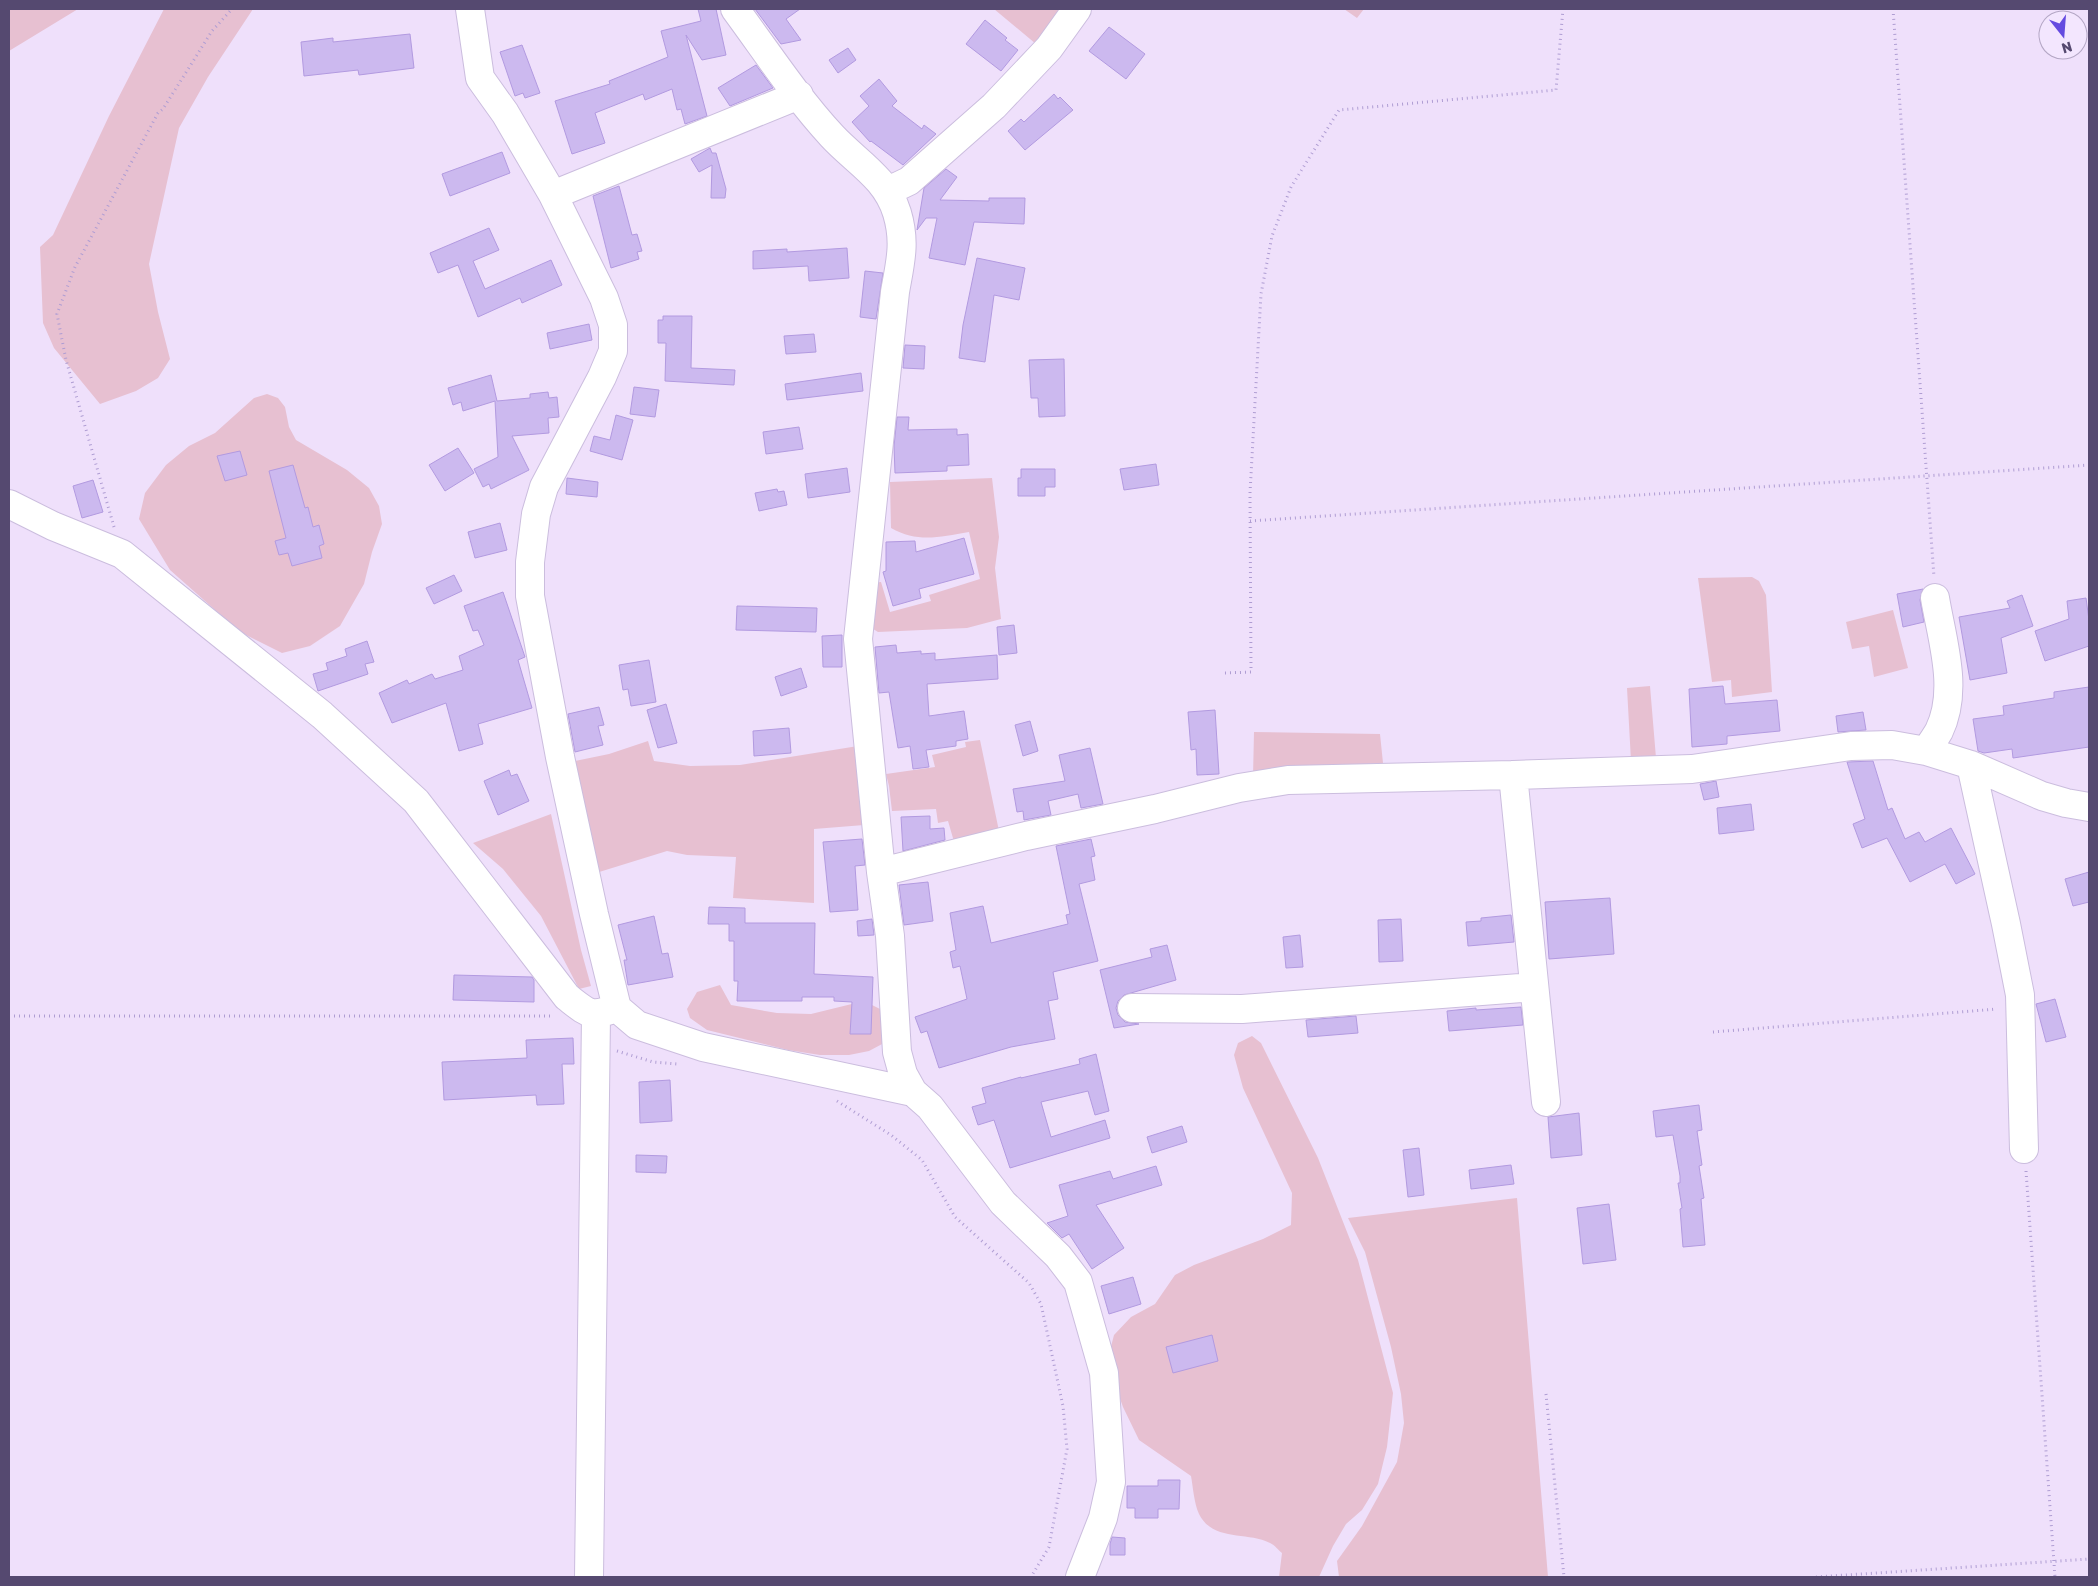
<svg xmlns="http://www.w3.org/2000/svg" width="2098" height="1586" viewBox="0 0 2098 1586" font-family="Rubik,sans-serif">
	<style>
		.green { fill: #e7c0d1 }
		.building { fill: #ccb9ef; stroke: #b29ae0 }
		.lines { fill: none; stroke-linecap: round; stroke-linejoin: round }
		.minor-casing { stroke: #cbbdde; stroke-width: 30 }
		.path { stroke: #af9dd3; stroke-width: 3; stroke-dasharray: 1 4; stroke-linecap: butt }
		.minor { stroke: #fff; stroke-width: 28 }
	</style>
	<rect width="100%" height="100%" fill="#efe0fb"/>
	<!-- green -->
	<path class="green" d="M9,9H78L9,51Z
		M164,9H253L208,77L179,128L149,264L158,312L170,359L158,378L136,391L100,404L54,348L43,323L40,247L53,235L109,116Z
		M994,9H1063L1036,44Z
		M1344,9H1364L1357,18Z
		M267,394L278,398L285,407L289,427L296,440L347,470L369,488L379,506L382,524L372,552L364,584L340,626L310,646L282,653L240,632L170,570L139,519L145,493L166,465L189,446L215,433L254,398Z
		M992,478L999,537L995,568L1001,619L967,628L878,632L870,627L869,583L881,582L890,612L931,601L929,595L980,579L969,532C939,537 918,543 891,528L890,482Z
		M1752,577L1759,581L1766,595L1772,692L1732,697L1731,680L1712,682L1698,578Z
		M1893,610L1908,668L1874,677L1869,646L1852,649L1846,622Z
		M1650,686L1656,758L1631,761L1627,688Z
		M1254,732L1380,734L1383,763L1293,769L1253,777Z
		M980,740L999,831L955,845L948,821L938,823L936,809L892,811L889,786L886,774L935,767L932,755L966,747L965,742Z
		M648,741L654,761L690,766L740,765L858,746L864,825L814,829V903L733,898L736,857L687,855L667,851L596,873L575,761L609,754Z
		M551,814L581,950L591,986L579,989L541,916L503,869L473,843Z
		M720,985L731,1005L777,1013L811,1014L864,1001L884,1011V1043L869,1051L849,1055H820L788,1050L707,1030L690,1018L687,1009L697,992Z
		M1252,1036L1261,1043L1318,1158L1358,1260L1393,1393L1387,1447L1378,1484L1362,1510L1346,1524L1333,1546L1319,1577H1279L1282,1553C1278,1550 1275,1545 1270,1543C1246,1531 1213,1542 1199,1514C1194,1503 1193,1487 1191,1476L1139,1440L1123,1407L1107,1362L1114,1335L1131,1317L1155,1304L1175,1275L1194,1265L1263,1239L1291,1225L1292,1193L1243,1088L1234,1055L1238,1043Z
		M1517,1198L1548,1577H1339L1337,1561L1362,1526L1397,1462L1404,1423L1401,1394L1391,1347L1365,1252L1348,1218Z"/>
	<!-- building -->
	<path class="building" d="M698,9H716L726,55L702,60L686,35L707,116L685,124L681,109L677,110L672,89L645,100L643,94L595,113L605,143L572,154L555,101L610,84L609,81L668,57L661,31L701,21Z
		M755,9H800L786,19L801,40L781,44Z
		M985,20L1007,38L1005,40L1018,50L1001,71L966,44Z
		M1109,27L1145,54L1126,79L1089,51Z
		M410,34L414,68L359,75L358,70L304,76L301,42L333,38V42Z
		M522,45L540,93L525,98L523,93L515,96L500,52Z
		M848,48L856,60L838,73L829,60Z
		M756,65L773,88L730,106L718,88Z
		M879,79L897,101L892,106L922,129L924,125L936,134L903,165L871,141L870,142L852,122L869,106L860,96Z
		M1054,94L1058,99L1060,97L1073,110L1025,150L1008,131L1021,119L1024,122Z
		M710,148L712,153H716L726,189L725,198H711L712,165L699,172L691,159Z
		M502,152L510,173L450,196L442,174Z
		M946,169L957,177L940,200L989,201V198H1025L1024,224L974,222L965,265L929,258L937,218H926L917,230L924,188Z
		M619,186L632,235L637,234L642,251L637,252L639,259L611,268L593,196Z
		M489,228L499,250L473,261L485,289L551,260L562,285L522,303L520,298L478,317L458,265L438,273L430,253Z
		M847,248L849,278L809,281L808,266L753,269V251L787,249V252Z
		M977,258L1025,268L1019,300L994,295L985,362L959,358L963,325Z
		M865,271L883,273L876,319L860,317Z
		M663,316H692L691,368L735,370L734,385L665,381L666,343H658V320H663Z
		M589,324L592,340L550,349L547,333Z
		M814,334L816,352L786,354L784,336Z
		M905,345L925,346L924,369L903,368Z
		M1064,359L1065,416L1039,417L1038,398H1031L1029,360Z
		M861,373L863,391L787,400L785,384Z
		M491,375L497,401L530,398V394L548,392L549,398L557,397L559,417L548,418L549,433L512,436L529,470L491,489L489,484L483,487L474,469L498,457L495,401L463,411L461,402L453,405L448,388Z
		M634,387L659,390L655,417L630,414Z
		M616,415L633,420L622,460L590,451L594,436L610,440Z
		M897,417H909L908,430L957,429V435L968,434L969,465L947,466V471L895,473L894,446Z
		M799,427L803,449L766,454L763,432Z
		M458,448L474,473L445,491L429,465Z
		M240,451L247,475L225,481L217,456Z
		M1156,464L1159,485L1124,490L1120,469Z
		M293,465L305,508L308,507L313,527L319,525L324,544L319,546L322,558L292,566L288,553L279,555L275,541L286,538L269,471Z
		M847,468L850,492L808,498L805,474Z
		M1021,469H1055V487H1045V496H1018V478H1021Z
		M567,478L598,482L597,497L566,494Z
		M93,480L103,512L82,518L73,486Z
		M777,489L778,492L784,491L787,505L759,511L755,493Z
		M500,523L507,550L475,558L468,532Z
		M964,538L974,574L919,589L921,598L893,606L883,572L886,571V542L915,541L916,552Z
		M454,575L462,591L434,604L426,588Z
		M1923,589L1920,600L1924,622L1903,627L1897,594Z
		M503,592L525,657L518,660L532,708L478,724L483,744L459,751L446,703L392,723L379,693L407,680L409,684L432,674L435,679L463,670L459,656L484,645L478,630L473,631L464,606Z
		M2022,595L2033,626L2001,638L2007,673L1970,680L1959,617L2010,608L2007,601Z
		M2086,598L2089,620V646L2045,661L2035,631L2069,619L2067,601Z
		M737,606L817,608L816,632L736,630Z
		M1014,625L1017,653L999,655L997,627Z
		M842,635V667H823L822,636Z
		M367,641L374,662L365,664L368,674L318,691L313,674L328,670L326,663L347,656L345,649Z
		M896,645L897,653L921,651V654L935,653V660L997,655L998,679L927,684L929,716L964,711L968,739L956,741V746L926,750L929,767L913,769L910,746L898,748L889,692L879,693L875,647Z
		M649,660L656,702L631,706L628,689L623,690L619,665Z
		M801,668L807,687L781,696L775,677Z
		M1723,686L1725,704L1777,700L1780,731L1727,736V744L1692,747L1689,689Z
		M2089,687V747L2013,758L2012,749L1984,753L1978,751L1973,719L2004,715L2003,706L2054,698V692Z
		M666,704L677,743L658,748L647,710Z
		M599,707L604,725L598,726L603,745L575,752L568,714Z
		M1215,710L1219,774L1197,775L1196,749L1191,750L1188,712Z
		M1863,712L1866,730L1838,732L1836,716Z
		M1030,721L1038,751L1023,756L1015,725Z
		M789,728L791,753L754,756L753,731Z
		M1090,748L1103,804L1081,808L1078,794L1048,801L1051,815L1024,820L1023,811L1017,812L1013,789L1065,781L1059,755Z
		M1873,761L1888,810L1892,808L1905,839L1919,832L1925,842L1951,828L1975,874L1956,884L1945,864L1910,882L1887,838L1862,848L1853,824L1865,819L1847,762Z
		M509,770L511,776L517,774L529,801L498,815L484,781Z
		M1716,781L1719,797L1704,800L1700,784Z
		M1751,804L1754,830L1719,834L1717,808Z
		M930,816V829L944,828L945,840L903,851L901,817Z
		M862,839L865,865L855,866L858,910L830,912L823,842Z
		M1091,839L1095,856L1091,857L1095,880L1079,884L1098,961L1053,972L1058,999L1048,1001L1055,1039L1011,1047L939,1068L927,1031L921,1033L915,1017L967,999L960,966L953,968L950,952L956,950L950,913L983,906L991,943L1068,924L1066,915L1070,914L1056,846Z
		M2089,872V902L2073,906L2065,879Z
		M928,882L933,921L904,925L899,885Z
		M1610,898L1614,954L1549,959L1545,902Z
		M709,907L745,908V923H815L814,974L873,977L871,1034H850L852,1002L834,1001V997H802V1001H737L738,981H734V941H729V924H708Z
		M1511,915L1514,942L1468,946L1466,922L1481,921V918Z
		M654,916L662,954L668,953L673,977L628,985L624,960H627L618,925Z
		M872,919L874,935L858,936L857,921Z
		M1401,919L1403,961L1379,962L1378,920Z
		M1300,935L1303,967L1286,968L1283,937Z
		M1167,945L1176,980L1124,995L1118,1001L1116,1008L1118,1015L1125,1022L1139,1024L1114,1028L1100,970L1152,957L1150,949Z
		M454,975L532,977L534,980V1002L453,1000Z
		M2055,999L2066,1037L2046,1042L2036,1004Z
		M1521,1007L1523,1025L1449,1031L1447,1011L1476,1008V1010Z
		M1356,1016L1358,1033L1308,1037L1306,1020Z
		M573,1038L574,1064H562L564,1104L537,1105L536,1095L444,1100L442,1062L527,1058L526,1040Z
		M1096,1054L1109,1111L1095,1115L1088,1091L1041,1102L1051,1137L1105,1120L1110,1138L1010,1168L994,1120L978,1125L972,1107L986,1103L982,1088L1021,1077V1078L1080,1064L1079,1059Z
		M670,1080L672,1121L640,1123L639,1082Z
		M1699,1105L1702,1130L1697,1131L1702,1165L1699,1166L1704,1198L1701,1199L1705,1245L1683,1247L1680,1209L1682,1208L1678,1183H1680V1176L1673,1135L1656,1137L1653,1111Z
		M1579,1113L1582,1155L1551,1158L1548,1117Z
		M1182,1126L1187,1142L1152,1153L1147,1137Z
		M1419,1148L1424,1195L1408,1197L1403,1150Z
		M636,1155L667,1156L666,1173L636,1172Z
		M1511,1165L1514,1184L1471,1189L1469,1170Z
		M1156,1166L1162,1185L1096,1205L1124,1248L1092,1269L1069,1234L1062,1238L1047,1223L1068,1216L1059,1185L1110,1171L1113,1179Z
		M1609,1204L1616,1260L1583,1264L1577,1208Z
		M1133,1277L1141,1304L1109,1314L1101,1286Z
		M1212,1335L1218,1361L1173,1373L1166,1347Z
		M1158,1480H1180L1179,1509H1158V1518H1135V1508H1127V1486H1158Z
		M1112,1537L1125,1538V1555H1110V1544Z"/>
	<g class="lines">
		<defs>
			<path id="minor" d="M470,9L480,78L505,113L553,195L604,298L613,325V351L602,377L544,487L536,514L530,562V596L560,757L594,914L617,1008L637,1025L703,1047L913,1092
				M735,9C766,51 796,97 832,136C856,162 886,177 897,213C906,243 900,263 895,292L858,639L881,872L890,936L897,1052L903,1074L913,1092L930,1107L1003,1203L1058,1256L1078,1282L1104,1373L1111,1482L1103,1518L1080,1577
				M888,191L909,181L994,106L1049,48L1077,9
				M553,195L799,95
				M9,504L53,526L122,554L322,715L416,801L567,997C590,1015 590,1017 617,1008
				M1926,751C1930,745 1935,738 1939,731C1959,690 1942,640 1935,598
				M1971,765L2006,924L2020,995L2024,1149
				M1513,775L1546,1102
				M881,872L1026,836L1155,809L1239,788L1288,780L1513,775L1692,769L1851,746L1892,745L1926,751L1971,765L2042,796L2066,803L2089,807
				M1132,1008L1242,1009L1534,987
				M589,1577L596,1015"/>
		</defs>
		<!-- minor casing -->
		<use href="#minor" class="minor-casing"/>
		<!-- path -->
		<path class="path" d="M1893,9L1934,577
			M1250,521L2089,465
			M114,527L66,360L57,314L75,267L158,113L163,109L212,31L232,9
			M1225,673L1251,672L1250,493L1261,294L1272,236L1291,187L1339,110L1556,90L1563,9
			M9,1016H553
			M1713,1032L1997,1009
			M617,1051L653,1062L677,1064
			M837,1101L891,1135L922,1160L955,1217L1029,1283L1041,1304L1063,1406L1067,1449L1049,1547L1031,1577
			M2026,1171L2055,1577
			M1546,1394L1564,1577
			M1816,1577L2089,1559"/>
		<!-- minor -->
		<use href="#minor" class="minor"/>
	</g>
	<!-- border -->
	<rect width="2098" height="1586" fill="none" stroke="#554970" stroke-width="20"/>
	<!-- north arrow -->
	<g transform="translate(2063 35) rotate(163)"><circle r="24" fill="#f3e6fe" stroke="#b4a7c5"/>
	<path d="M0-4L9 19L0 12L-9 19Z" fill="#644ae0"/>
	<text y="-8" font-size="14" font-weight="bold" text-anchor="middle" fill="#554970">N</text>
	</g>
</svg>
